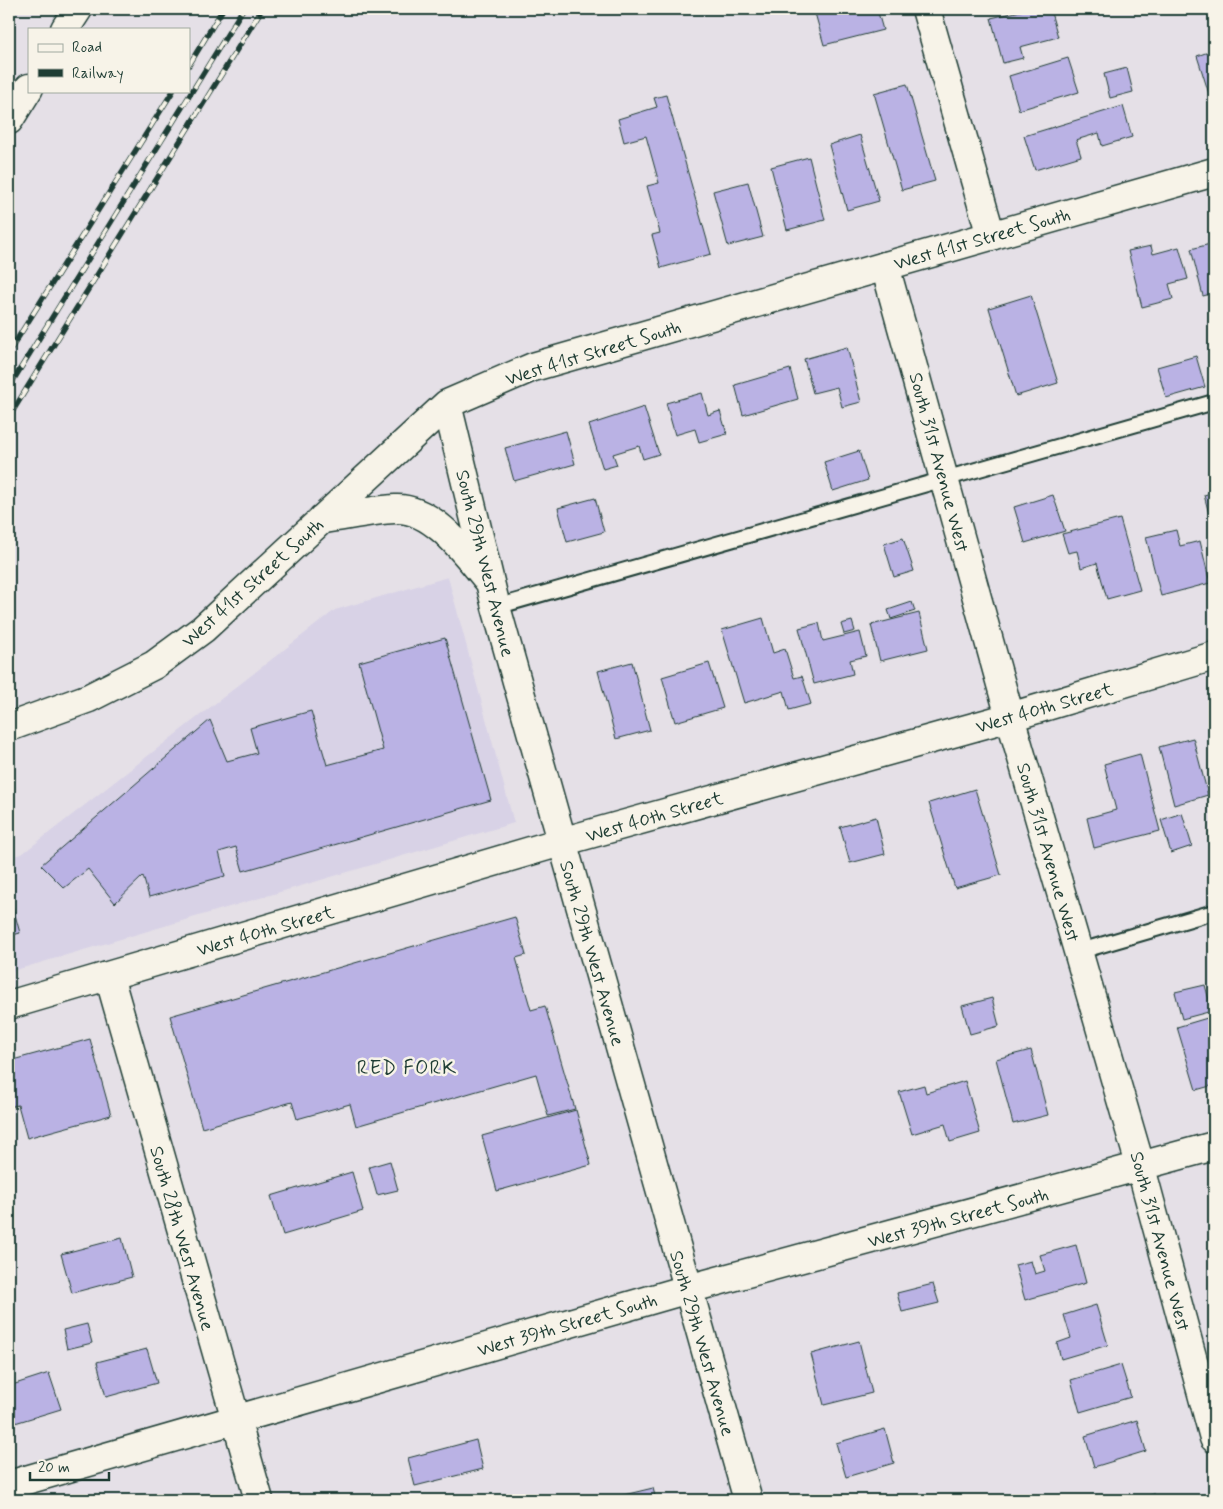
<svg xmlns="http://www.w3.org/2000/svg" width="1223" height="1509" viewBox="0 0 1223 1509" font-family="Mynerve,sans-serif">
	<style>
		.built { fill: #d8d2e6 }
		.building { fill: #bab2e4; stroke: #1f3d34 }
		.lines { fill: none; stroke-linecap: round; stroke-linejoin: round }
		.lane-casing { stroke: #1f3d34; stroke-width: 18 }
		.street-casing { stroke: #1f3d34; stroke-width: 31 }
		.secondary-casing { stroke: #1f3d34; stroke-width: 31 }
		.lane { stroke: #f7f3e8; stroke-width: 14 }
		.street { stroke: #f7f3e8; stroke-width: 28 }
		.secondary { stroke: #f7f3e8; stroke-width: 28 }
		.rail-casing { stroke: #1f3d34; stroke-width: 5.5 }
		.rail { stroke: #f7f3e8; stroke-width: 4; stroke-dasharray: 11; stroke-linecap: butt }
		.labels { text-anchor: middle; stroke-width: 5; stroke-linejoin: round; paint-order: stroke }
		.street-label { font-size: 19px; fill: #1f3d34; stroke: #f7f3e8 }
		.neighbourhood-label { font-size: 20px; letter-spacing: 1px; fill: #1f3d34; stroke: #f7f3e8 }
	</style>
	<rect width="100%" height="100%" fill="#e5e0e7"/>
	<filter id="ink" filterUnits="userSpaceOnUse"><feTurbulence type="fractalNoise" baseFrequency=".02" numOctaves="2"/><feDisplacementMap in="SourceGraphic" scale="10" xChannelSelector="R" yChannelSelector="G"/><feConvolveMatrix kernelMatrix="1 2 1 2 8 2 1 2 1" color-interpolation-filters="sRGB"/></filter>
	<g filter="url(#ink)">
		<!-- built -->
		<path class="built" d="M448,577L514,823L9,972V857L22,854L335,610Z"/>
		<!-- building -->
		<path class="building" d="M830,9H877L883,30L824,45L815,13Z
			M1029,9H1050L1058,37L1020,47L1023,58L1003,63L991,18Z
			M1214,50V99L1211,100L1197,56Z
			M1068,58L1079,92L1019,110L1009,76Z
			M1127,68L1133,92L1110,98L1104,74Z
			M907,84L935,181L902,190L874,93Z
			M666,95L711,254L661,268L652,235L660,233L647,186L659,183L646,136L624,142L618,119L657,107L654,98Z
			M1123,106L1132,137L1102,146L1099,133L1076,140L1081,156L1035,170L1024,136Z
			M860,135L879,201L847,210L829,145Z
			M809,157L825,220L787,230L771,167Z
			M748,182L763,237L728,246L713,191Z
			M1214,243V293L1203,296L1191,249Z
			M1151,246L1153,254L1179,247L1188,279L1169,284L1173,299L1142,307L1128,251Z
			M1031,295L1058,383L1016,396L989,308Z
			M847,347L861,402L842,407L837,387L813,393L804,359Z
			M1196,356L1205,387L1166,398L1157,367Z
			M790,369L798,399L743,415L735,385Z
			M702,393L708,415L720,411L727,434L699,442L695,429L675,435L666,403Z
			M644,407L659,454L643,459L639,446L613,454L617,465L603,469L589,425Z
			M566,431L575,464L514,481L505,448Z
			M859,451L868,480L833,491L824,462Z
			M1214,492V533L1204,495Z
			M1053,495L1065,531L1025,543L1014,507Z
			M595,498L604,532L567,542L558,508Z
			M1120,519L1140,590L1107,599L1097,563L1081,568L1077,551L1068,553L1062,534Z
			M1176,530L1180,546L1200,541L1210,583L1161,596L1146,537Z
			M903,538L914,571L894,577L884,544Z
			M912,602L915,611L891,619L888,610Z
			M919,613L928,649L880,661L871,625Z
			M763,618L773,653L785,649L794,678L802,676L811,704L789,710L784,691L744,703L722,630Z
			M852,621L855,631L844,634L841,624Z
			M819,623L823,641L860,632L866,656L850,660L853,674L814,684L799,628Z
			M445,638L491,800L243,871L236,847L219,852L225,876L149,897L143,876L115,903L88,869L64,888L41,865L210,720L227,761L257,753L250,728L311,711L327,765L383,750L359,662Z
			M632,662L650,730L616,739L598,671Z
			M709,663L723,708L675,722L662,677Z
			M1193,738L1208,795L1174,805L1159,747Z
			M1140,754L1160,831L1094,848L1087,818L1116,810L1104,764Z
			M975,789L1001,875L955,888L929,803Z
			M1182,813L1192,846L1171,853L1161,820Z
			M876,817L885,854L850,863L840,827Z
			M9,893L20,933L9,936Z
			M515,917L526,955L516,958L531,1010L545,1006L575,1109L548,1116L536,1074L356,1126L350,1104L297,1119L292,1102L202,1128L170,1016Z
			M1205,985L1212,1011L1182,1019L1175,992Z
			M992,998L999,1026L970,1034L962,1006Z
			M1214,1016V1059H1212L1214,1085L1196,1090L1177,1027Z
			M90,1039L111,1115L27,1138L18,1105L9,1107V1061Z
			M1031,1050L1048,1115L1013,1124L996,1059Z
			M965,1081L980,1133L950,1142L945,1124L912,1134L899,1092L924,1085L926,1093Z
			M576,1110L591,1165L497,1191L482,1136Z
			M390,1161L398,1190L377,1195L369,1167Z
			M352,1172L363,1211L283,1235L271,1196Z
			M122,1238L132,1277L72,1293L61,1254Z
			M1076,1245L1086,1283L1025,1300L1015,1265L1031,1261L1035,1274L1045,1271L1040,1255Z
			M933,1284L939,1303L902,1312L897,1293Z
			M1096,1305L1108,1345L1061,1359L1057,1343L1071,1338L1064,1315Z
			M87,1324L92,1343L67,1349L63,1330Z
			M859,1341L872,1393L824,1405L811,1354Z
			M147,1349L157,1383L106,1397L97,1362Z
			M1121,1365L1131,1397L1080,1412L1071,1380Z
			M49,1373L61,1409L15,1423L9,1404V1386Z
			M1137,1420L1146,1451L1094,1467L1085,1436Z
			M885,1429L894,1463L846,1477L836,1443Z
			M476,1440L483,1469L415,1486L408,1458Z
			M653,1488L656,1500H603Z
			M1154,1494L1156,1500H1135Z"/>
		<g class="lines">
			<defs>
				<path id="lane" d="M496,607L1214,402
					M1077,952L1214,912"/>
				<path id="street" d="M926,9L991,236
					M885,266L1010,717L1141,1168L1214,1438
					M109,976L259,1500
					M9,1005L561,842L1010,717L1214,656
					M9,1485L688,1289L1214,1146"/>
				<path id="secondary" d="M65,29L78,9
					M9,120L29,88
					M447,404L496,607L748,1500
					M322,519C346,516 371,510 395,509C433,507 466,554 487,579
					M9,727L89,698L154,665L203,629L447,404L533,367L1214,172"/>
			</defs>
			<!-- lane casing -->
			<use href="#lane" class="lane-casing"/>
			<!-- street casing -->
			<use href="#street" class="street-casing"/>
			<!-- secondary casing -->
			<use href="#secondary" class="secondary-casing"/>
			<!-- lane -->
			<use href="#lane" class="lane"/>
			<!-- street -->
			<use href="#street" class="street"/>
			<!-- secondary -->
			<use href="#secondary" class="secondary"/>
			<defs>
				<path id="rail" d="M189,65L223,9
					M9,352L173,91
					M9,387L243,9
					M9,417L262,9"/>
			</defs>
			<!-- rail casing -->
			<use href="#rail" class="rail-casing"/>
			<!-- rail -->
			<use href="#rail" class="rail"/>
		</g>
	</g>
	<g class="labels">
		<!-- street labels -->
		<g class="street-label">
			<text transform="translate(982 238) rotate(-16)" y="7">West 41st Street South</text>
			<text transform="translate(593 352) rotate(-17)" y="7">West 41st Street South</text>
			<text transform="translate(940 462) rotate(75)" y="7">South 31st Avenue West</text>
			<text transform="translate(486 563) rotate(76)" y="7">South 29th West Avenue</text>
			<text transform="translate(252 582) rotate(-42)" y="7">West 41st Street South</text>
			<text transform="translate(1044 707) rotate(-16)" y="7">West 40th Street</text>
			<text transform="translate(654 816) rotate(-16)" y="7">West 40th Street</text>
			<text transform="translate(1049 852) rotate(74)" y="7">South 31st Avenue West</text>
			<text transform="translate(265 930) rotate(-16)" y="7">West 40th Street</text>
			<text transform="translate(593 953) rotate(74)" y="7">South 29th West Avenue</text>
			<text transform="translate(958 1217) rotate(-15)" y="7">West 39th Street South</text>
			<text transform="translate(183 1238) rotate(74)" y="7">South 28th West Avenue</text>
			<text transform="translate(1161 1241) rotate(75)" y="7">South 31st Avenue West</text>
			<text transform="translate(567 1324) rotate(-16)" y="7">West 39th Street South</text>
			<text transform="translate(703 1343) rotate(74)" y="7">South 29th West Avenue</text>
		</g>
		<!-- neighbourhood labels -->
		<g class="neighbourhood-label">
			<text x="407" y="1074">RED FORK</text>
		</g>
	</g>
	<!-- margin -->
	<rect width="1223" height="1509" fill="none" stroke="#f7f3e8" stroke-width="30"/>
	<rect x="15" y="15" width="1193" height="1479" fill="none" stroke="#1f3d34" stroke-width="2" filter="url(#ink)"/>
	<!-- legend -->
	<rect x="28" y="28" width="162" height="65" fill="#f7f3e8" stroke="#a1aaa0"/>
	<rect x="38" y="44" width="25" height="8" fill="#f7f3e8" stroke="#a1aaa0"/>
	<text x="72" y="52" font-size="15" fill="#1f3d34">Road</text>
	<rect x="38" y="69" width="25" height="8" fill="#1f3d34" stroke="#a1aaa0"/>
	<text x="72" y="78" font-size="15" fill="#1f3d34">Railway</text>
	<!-- scale -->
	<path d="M30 1472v8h79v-8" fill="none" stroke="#1f3d34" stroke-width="2.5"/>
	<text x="38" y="1472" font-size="15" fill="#1f3d34" stroke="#f7f3e8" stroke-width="4" paint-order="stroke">20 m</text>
</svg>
